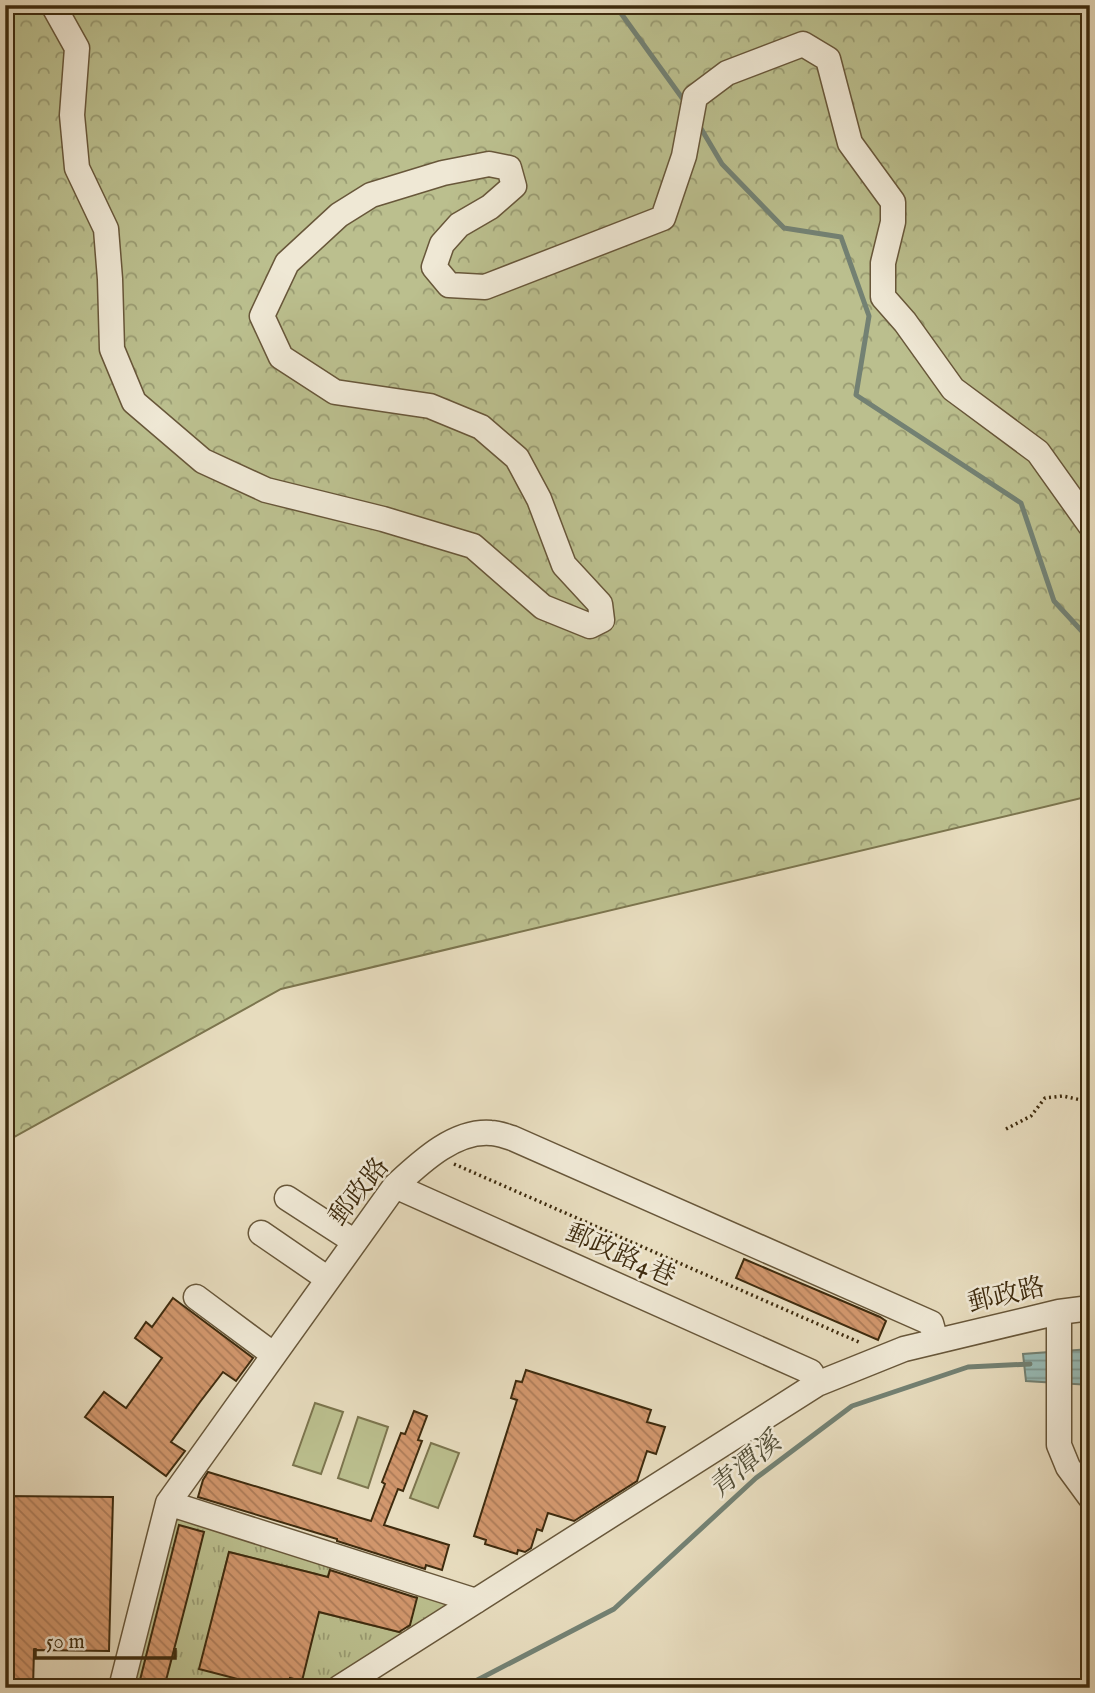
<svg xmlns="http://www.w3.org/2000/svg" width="1095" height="1693" viewBox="0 0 1095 1693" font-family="'IM FELL English','Noto Serif TC',serif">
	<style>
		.grass { fill: url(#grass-tufts); stroke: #7c754e; stroke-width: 2 }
		.forest { fill: url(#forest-crowns); stroke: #7c754e; stroke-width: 2 }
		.pitch { fill: #bbbf8e; stroke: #7c754e; stroke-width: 2 }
		.water { fill: url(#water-rules); stroke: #738173; stroke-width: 2 }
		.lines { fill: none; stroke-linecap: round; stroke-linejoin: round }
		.stream { stroke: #738173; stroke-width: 5 }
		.building { fill: url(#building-back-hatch); stroke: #3e2b0e; stroke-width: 2 }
		.minor-casing { stroke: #68573a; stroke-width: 27 }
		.path { stroke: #3e2b0e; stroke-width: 3.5; stroke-dasharray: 2 3.5; stroke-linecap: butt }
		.minor { stroke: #efe8d5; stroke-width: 24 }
		.labels { text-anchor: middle; stroke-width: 5; stroke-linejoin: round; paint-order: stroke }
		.street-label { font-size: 26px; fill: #3e2b0e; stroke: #efe8d5 }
		.water-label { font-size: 28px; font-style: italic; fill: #544f38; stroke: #efe8d5 }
	</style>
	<defs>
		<pattern id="grass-tufts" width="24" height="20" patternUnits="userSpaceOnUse" patternTransform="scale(1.75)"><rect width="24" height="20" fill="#bbbf8e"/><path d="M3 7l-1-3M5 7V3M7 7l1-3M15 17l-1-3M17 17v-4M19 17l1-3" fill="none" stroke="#999b72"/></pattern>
		<pattern id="forest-crowns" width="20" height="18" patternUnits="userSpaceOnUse" patternTransform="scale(1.75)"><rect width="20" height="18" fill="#bbbf8e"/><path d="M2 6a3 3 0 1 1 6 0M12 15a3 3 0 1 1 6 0" fill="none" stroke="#999b72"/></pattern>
		<pattern id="water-rules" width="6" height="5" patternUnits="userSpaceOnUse" patternTransform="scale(1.75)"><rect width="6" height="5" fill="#97bbb6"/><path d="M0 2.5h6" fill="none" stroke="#7d9892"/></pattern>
		<pattern id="building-back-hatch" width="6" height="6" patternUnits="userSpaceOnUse" patternTransform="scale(1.75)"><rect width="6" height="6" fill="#d2976d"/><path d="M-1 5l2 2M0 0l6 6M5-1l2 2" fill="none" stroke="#ac7b58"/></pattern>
	</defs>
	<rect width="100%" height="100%" fill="#e7dcbe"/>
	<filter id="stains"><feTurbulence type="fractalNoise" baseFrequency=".00286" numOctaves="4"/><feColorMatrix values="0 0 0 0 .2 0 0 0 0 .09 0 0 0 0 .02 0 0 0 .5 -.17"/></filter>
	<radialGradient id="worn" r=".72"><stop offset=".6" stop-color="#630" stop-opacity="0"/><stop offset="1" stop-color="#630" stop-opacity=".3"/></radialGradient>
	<!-- grass -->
	<path class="grass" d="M185,1517L332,1562L327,1579L316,1574L229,1552L221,1584L272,1688H130L173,1521Z
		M418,1591L456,1604L320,1688H288C295,1661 312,1638 319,1612L407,1634Z"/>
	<!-- forest -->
	<path class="forest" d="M5,5H1090V796L281,989L5,1142Z"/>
	<!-- pitch -->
	<path class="pitch" d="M315,1403L343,1412L321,1474L293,1465Z
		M358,1417L388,1427L368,1488L338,1478Z
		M431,1443L459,1453L438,1508L410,1498Z"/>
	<!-- water -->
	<path class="water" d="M1090,1349V1385L1026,1381L1023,1354Z"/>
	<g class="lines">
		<!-- stream -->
		<path class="stream" d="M615,5L685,102
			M699,125L722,164L784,228L841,237L869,316L856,395L1021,503L1054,601L1090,640
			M462,1688L614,1609L756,1478L852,1406L968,1367L1030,1364"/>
	</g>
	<!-- building -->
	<path class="building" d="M744,1259L880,1317L886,1321L878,1340L736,1278Z
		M173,1298L253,1358L236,1381L223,1372L200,1402L171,1442L185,1451L166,1476L85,1417L104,1392L126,1408L162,1358L135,1338L146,1322L152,1327Z
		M526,1370L651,1410L647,1422L665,1427L656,1454L647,1451L637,1481L574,1521L548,1513L542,1531L537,1529L531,1548L525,1552L518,1550L517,1554L485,1544L486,1540L474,1536L517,1400L511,1398L516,1381L522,1382Z
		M414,1411L427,1416L418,1440L422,1441L403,1491L398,1489L384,1525L449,1545L442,1570L426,1565L425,1569L337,1541V1539L198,1497L203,1480L208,1472L371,1521L385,1484L382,1482L401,1433L405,1434Z
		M5,1496L113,1497L109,1651L34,1650L33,1688H5Z
		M179,1525L204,1532L190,1588L164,1688H138Z
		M229,1552L328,1577L330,1570L417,1598L410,1625L399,1632L319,1612L302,1681L290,1678L288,1688H272L199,1669Z"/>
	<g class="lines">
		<defs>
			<path id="minor" d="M53,5L77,48L72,115L77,168L106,229L110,279L112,349L134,402L203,461L266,490L383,519L473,546L543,607L590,626L602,620L600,604L564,565L539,499L517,458L481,427L430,406L335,392L281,357L262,316L287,263L339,215L371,195L443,173L489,164L509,168L514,186L490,207L459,225L442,244L434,267L449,285L485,287L663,218L684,156L695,97L727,73L803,44L828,59L850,143L893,202V222L883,263V297L905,322L953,389L1038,452L1090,525
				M395,1186L811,1372L817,1384
				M287,1198L355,1242
				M261,1233L328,1279
				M196,1297L274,1355
				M1059,1312V1445L1068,1467L1090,1497
				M168,1503L476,1601
				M121,1688L168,1503L395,1186C420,1163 454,1130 491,1133C498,1133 505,1136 512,1138L931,1323L936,1341
				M339,1688L817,1384L904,1349L1059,1312L1090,1308"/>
		</defs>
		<!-- minor casing -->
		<use href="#minor" class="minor-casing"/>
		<!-- path -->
		<path class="path" d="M1006,1129L1031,1116L1045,1098L1063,1096L1090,1102
			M454,1164L861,1343"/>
		<!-- minor -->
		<use href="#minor" class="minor"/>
	</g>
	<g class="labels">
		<!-- street labels -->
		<g class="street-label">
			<text transform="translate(358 1191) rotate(-51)" y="9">郵政路</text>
			<text transform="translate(621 1254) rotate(24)" y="9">郵政路4巷</text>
			<text transform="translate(1006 1294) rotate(-13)" y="9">郵政路</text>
		</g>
		<!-- water labels -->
		<g class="water-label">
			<text transform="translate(744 1464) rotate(-40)" y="10">青潭溪</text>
		</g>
	</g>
	<!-- margin -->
	<rect width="1095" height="1693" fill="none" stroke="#e7dcbe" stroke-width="28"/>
	<rect x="7" y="7" width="1081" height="1679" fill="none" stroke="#3e2b0e" stroke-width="3.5"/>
	<rect x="14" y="14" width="1067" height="1665" fill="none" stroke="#3e2b0e" stroke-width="2"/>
	<!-- scale -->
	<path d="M35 1648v10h140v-10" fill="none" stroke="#3e2b0e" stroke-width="3.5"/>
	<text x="46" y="1648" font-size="21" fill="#3e2b0e" stroke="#efe8d5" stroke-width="5" paint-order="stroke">50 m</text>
	<rect width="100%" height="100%" filter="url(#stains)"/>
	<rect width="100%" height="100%" fill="url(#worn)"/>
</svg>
